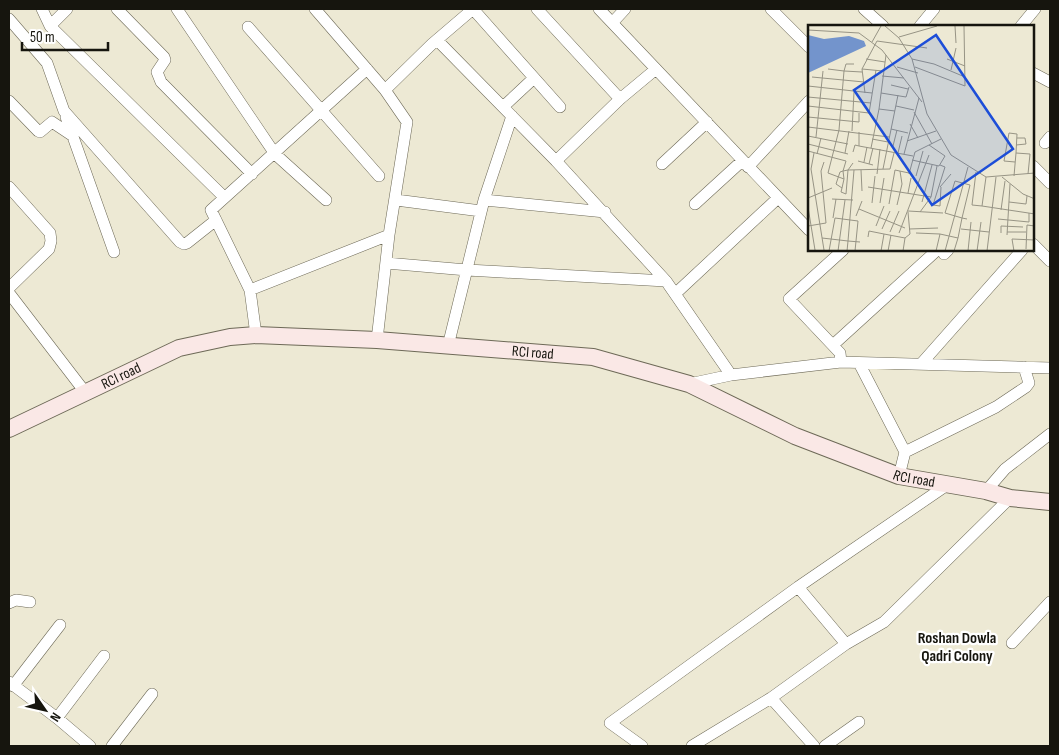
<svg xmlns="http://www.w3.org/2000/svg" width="1059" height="755" viewBox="0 0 1059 755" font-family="'Sofia Sans Condensed',sans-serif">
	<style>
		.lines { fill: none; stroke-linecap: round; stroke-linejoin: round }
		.street-casing { stroke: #6d6957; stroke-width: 12 }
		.secondary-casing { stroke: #6d6957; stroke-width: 18 }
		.street { stroke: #fff; stroke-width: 11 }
		.secondary { stroke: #fae8e6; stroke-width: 16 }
		.labels { text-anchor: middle; stroke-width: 4.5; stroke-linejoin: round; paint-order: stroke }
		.street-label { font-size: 15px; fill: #16150e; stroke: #fff }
		.neighbourhood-label { font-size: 16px; font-weight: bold; fill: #16150e; stroke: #fff }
		.inset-road { fill: none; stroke: #979485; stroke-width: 1 }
		.view { fill: #1d4ed8; fill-opacity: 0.15; stroke: #1d4ed8; stroke-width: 2.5 }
		.inset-edge { fill: none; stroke: #16150e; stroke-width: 2.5 }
	</style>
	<rect width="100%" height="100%" fill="#ede9d4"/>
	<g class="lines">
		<defs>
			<path id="street" d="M42,9L50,26L224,197
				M117,9L164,57L165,60L157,72L161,82L252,174
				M177,9L275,154L326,200
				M315,9L385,90L407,122L389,235
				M473,9L560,107
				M537,9L620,99
				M599,9L809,230
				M771,9L809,47
				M864,9L883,26
				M9,19L47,63L64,111L180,242L184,244L187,243L216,220
				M613,22L625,9
				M50,26L67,9
				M920,26L934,9
				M1021,26L1035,9
				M248,27L379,176
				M437,40L556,161L666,281L731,375
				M367,69L211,210L250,290L389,235L377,340
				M1033,73L1050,82
				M385,90L432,44L473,9
				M9,101L38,131L40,132L52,122L73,136
				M503,107L534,78
				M66,117L114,252
				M1045,143L1050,137
				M556,161L620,99L656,69
				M662,164L707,122
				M1033,166L1050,183
				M748,167L809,101
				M9,187L50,233L51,241L49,249L9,288
				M396,200L481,211
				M484,200L605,212
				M695,204L742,161
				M1033,244L1050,261
				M944,254L948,250
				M386,263L467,270L666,281
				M250,290L256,335
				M9,293L85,392
				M675,294L778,198
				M833,345L935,252
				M448,346L484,200L512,116
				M841,362L840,353L789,299L843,250
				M859,363L905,452
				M921,364L1022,250
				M689,384L731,375L841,362L1050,368
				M899,476L905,452L996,407L1026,387L1029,383L1024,367
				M986,491L1005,469L1050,434
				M798,587L846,644
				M9,603L16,600L30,602
				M1012,643L1050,602
				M9,682L57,718L90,746
				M13,686L60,625
				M771,698L814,746
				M57,718L104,656
				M112,746L152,694
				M642,746L610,723L798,587L947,485
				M692,746L771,698L846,644L884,622L1010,498
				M825,746L859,722"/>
			<g id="secondary">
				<path id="s1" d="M9,429L179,348L230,337L256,335L377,340L593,357L689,384L795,436L899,476L986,491L1010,498L1050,502"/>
			</g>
		</defs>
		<!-- street casing -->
		<use href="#street" class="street-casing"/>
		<!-- secondary casing -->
		<use href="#secondary" class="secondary-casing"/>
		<!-- street -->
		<use href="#street" class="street"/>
		<!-- secondary -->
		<use href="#secondary" class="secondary"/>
	</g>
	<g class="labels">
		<!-- street labels -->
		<g class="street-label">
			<text dy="5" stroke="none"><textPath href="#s1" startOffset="544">RCI road</textPath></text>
			<text dy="5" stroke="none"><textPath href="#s1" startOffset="124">RCI road</textPath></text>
			<text dy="5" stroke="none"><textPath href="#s1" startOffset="949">RCI road</textPath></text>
		</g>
		<!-- neighbourhood labels -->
		<g class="neighbourhood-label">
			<text x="957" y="643">Roshan Dowla<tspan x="957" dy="18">Qadri Colony</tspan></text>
		</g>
	</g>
	<!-- overview -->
	<g transform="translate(808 25)">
		<rect width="226" height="226" fill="#ede9d4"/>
		<path d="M0,10L16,14L41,11L56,16L58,21L0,48Z" fill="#7394cc"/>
		<path class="inset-road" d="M77,1L91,13L104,34L119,89L143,130L178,152L227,148M147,1L148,18M0,5L51,8L74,25L114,77M91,12L129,1M64,17L73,1M58,34L77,37M104,34L126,39L157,52M139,34L157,41M89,42L110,48M107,42L157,61L156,1M20,44L36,46L38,39H46M54,44L75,46M143,45L148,23M74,51L96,53M4,52L56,57M83,60L100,64M0,61L64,68M57,68L54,44L69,16L119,23M73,68L98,72L101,62M0,72L63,78M0,81L61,88L68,45M88,81L106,85M71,84L78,30M106,87L124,119M0,92L51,97V88M102,99L110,113M0,102L81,112M83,104L100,108M44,106L46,67M0,111L40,119M8,112L15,46M64,114L80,117M99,116L128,106M0,119L40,129M208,120L218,119L217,113H209M51,121L105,131M85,121L89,105M63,123L71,84L87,86M0,126L38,136L35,146L36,154L34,163L28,159L32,147L35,146L40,145L82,144L86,128M45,127L47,120L51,121V107M6,128L3,144L16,225M37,128L41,106M90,128L94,111M9,129L13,113M96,129L111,73M104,135L131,141L137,131L121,120L133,114M50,136L65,140M56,137L59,122M207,137L196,136L201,108L209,109L208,128M61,139L65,123M132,140L137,142L125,180L132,181L133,162M75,144L90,70M53,145L54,166M168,147L164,180L174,181L178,152M69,149L72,124M101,149L107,127L121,120M108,151L115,126M206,151L208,128L222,129L220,149M194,152L215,169L227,174M36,154L20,148L31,105L36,46L54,47M60,162L123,172M132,162L143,149M34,163L33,167L38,169L40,145L45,138M100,168L103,153M0,173L24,163M24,174L45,175M114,177L124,140M201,177L218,179L219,171M64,178L67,151M72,178L76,153M81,179L87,145L101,148M89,180L94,159L92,146M174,181L227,189M0,182L7,225M51,184L97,203M193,185L197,156M100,186L135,188M112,187L123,172L129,141M48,191L54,176M25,193L28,174M190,194L221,197V188M0,201L18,198L13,146L16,137M68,201L76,181M74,204L82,186M101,204L130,203M153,204L181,207M82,207L91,186M199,207H218M91,208L121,130M108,208L132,209L128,226M193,208V201L215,202M76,209L97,213M132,209L150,213L146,226M199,210L202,159M60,212L61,206L76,209L73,226M14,213L40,216L46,145M150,213L154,193L137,188L147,156L162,160L154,193L159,194M218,224L219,200L227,201M21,226L27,193L50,196L47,226M30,226L37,175M39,226L40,216L52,217M80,226L83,210M95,226L97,213L102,209L100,187M137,226L160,142M160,226L163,197M169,226L173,197M179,226L188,152M206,226L204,214L227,215"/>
		<path class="view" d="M128,10L205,124L124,180L46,65Z"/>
		<rect width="226" height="226" class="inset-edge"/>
	</g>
	<!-- border -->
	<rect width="1059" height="755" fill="none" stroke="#16150e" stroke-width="20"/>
	<!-- north arrow -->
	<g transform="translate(45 710) rotate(124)" stroke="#ffffff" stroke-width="4" paint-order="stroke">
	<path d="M0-4L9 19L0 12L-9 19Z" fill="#16150e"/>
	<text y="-8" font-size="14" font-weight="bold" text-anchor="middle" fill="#16150e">N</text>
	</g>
	<!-- scale -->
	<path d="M22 42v8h86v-8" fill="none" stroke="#16150e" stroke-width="2.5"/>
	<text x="30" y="42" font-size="15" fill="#16150e" stroke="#ffffff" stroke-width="4" paint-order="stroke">50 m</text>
</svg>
